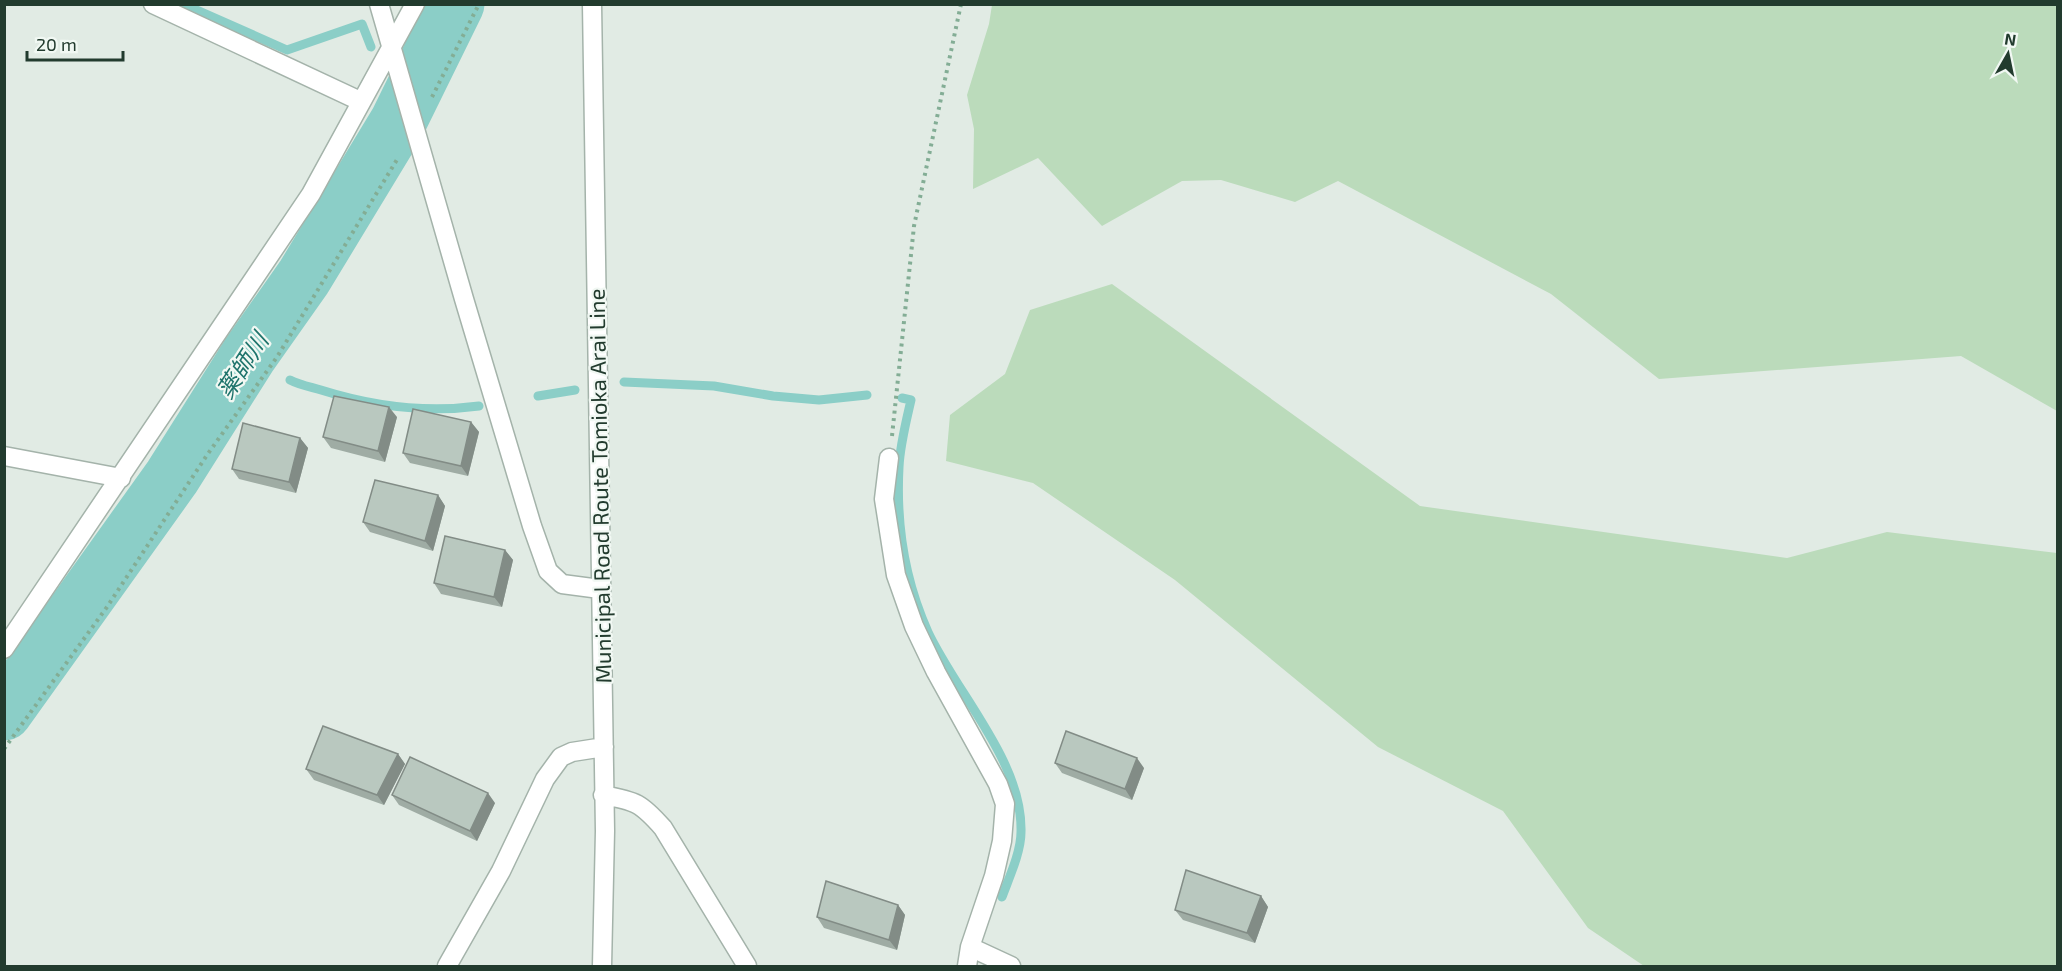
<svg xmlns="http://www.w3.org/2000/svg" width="2062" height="971" viewBox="0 0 2062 971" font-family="'Exo 2','Noto Sans JP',sans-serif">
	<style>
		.green { fill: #bbdbbb }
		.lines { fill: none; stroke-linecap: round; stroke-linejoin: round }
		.stream { stroke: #8bcec7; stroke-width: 9 }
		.river { stroke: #8bcec7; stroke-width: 57 }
		.minor-casing { stroke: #a4b3aa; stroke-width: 21 }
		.path { stroke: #83ad95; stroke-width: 4; stroke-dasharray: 3 4.5; stroke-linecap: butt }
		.minor { stroke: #fff; stroke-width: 18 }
		.wall { fill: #9faca4 }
		.shaded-wall { fill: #828c86 }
		.building { fill: #b9c8bf; stroke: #828c86; stroke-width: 1.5 }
		.labels { text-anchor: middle; stroke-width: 4.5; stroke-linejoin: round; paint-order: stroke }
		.street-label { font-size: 22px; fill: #223b2e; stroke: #f1f8f3 }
		.water-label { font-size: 24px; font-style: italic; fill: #1f746c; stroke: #f1f8f3 }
	</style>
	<rect width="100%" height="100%" fill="#e1ebe4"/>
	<!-- green -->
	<path class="green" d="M992,5H2057V411L1961,356L1659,379L1551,294L1338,181L1295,202L1221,180L1182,181L1102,226L1038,158L973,189L974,129L967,95L989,24Z
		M1112,284L1420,506L1787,558L1887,532L2057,553V966H1644L1588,928L1503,811L1378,747L1175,580L1033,483L946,461L950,415L1005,374L1030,310Z"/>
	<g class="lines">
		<!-- stream -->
		<path class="stream" d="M183,4L287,50L362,24L371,47
			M393,107L398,122
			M249,355L261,363
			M290,380C300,385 311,387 321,390C372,406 427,413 479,406
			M624,382L714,386L773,396L819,400L867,395
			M538,396L575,390
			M902,398L911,400C906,422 900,445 899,467C896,523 905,581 928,632C957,694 1023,762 1021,832C1021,852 1009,878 1002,897"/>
		<!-- river -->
		<path class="river" d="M4,712L172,477L249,355L304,277L398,122L456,4"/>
		<defs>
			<path id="minor" d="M153,4L360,101
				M379,4L464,299L532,526L548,571L562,584L600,589
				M592,4L605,831L602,966
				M4,456L121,478
				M889,458L884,499L896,575L914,626L936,672L998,784L1005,804L1002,841L994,876L970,947L967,966
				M4,649L311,194L415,4
				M603,795C636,801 641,803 663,828L747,966
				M970,947L1011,966
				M447,966L501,871L545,779L561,757L572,752L604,747"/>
		</defs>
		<!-- minor casing -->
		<use href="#minor" class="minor-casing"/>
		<!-- path -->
		<path class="path" d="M432,97L479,4
			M892,436L914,226L961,4
			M4,749L107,607L207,455L277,357L398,158"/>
		<!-- minor -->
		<use href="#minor" class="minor"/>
	</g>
	<!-- wall -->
	<path class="wall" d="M397,417L385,462L331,448L323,437Z
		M471,422L479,432L468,476L410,463L403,453Z
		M300,438L308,448L296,493L239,479L232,469Z
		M438,495L445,506L433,551L370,532L363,522Z
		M505,550L513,560L502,607L441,594L434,583Z
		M398,754L405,764L384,805L314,780L306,769Z
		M1055,763L1144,768L1132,800L1062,773Z
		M392,795L495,803L477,841L399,805Z
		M1261,896L1268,907L1255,943L1183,920L1175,910Z
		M898,905L905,915L897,950L824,928L817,917Z"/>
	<!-- shaded-wall -->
	<path class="shaded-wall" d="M389,407L397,417L385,462L378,451Z
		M471,422L479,432L468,476L461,466Z
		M300,438L308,448L296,493L289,482Z
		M438,495L445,506L433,551L425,541Z
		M505,550L513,560L502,607L494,597Z
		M398,754L405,764L384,805L377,795Z
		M1137,758L1144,768L1132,800L1125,789Z
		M488,793L495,803L477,841L470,831Z
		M1261,896L1268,907L1255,943L1247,933Z
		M898,905L905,915L897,950L889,940Z"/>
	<!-- building -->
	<path class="building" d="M334,396L389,407L378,451L323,437Z
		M413,409L471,422L461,466L403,453Z
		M243,423L300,438L289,482L232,469Z
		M375,480L438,495L425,541L363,522Z
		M445,536L505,550L494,597L434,583Z
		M323,726L398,754L377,795L306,769Z
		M1066,731L1137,758L1125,789L1055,763Z
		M410,757L488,793L470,831L392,795Z
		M1186,870L1261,896L1247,933L1175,910Z
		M826,881L898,905L889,940L817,917Z"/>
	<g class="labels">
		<!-- street labels -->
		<g class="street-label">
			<text transform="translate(600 486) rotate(-91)" y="8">Municipal Road Route Tomioka Arai Line</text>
		</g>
		<!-- water labels -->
		<g class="water-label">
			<text transform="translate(243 366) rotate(-57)" y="8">薬師川</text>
		</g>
	</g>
	<!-- border -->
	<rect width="2062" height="971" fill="none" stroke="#223b2e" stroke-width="12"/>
	<!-- north arrow -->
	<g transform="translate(2008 54) rotate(9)" stroke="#f1f8f3" stroke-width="4.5" paint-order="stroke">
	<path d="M0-4.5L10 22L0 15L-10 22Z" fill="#223b2e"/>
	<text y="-9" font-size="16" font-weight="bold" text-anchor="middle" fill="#223b2e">N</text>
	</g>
	<!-- scale -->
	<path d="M27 51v9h96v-9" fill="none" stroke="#223b2e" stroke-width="3"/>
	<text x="36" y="51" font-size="18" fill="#223b2e" stroke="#f1f8f3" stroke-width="4.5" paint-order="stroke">20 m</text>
</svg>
